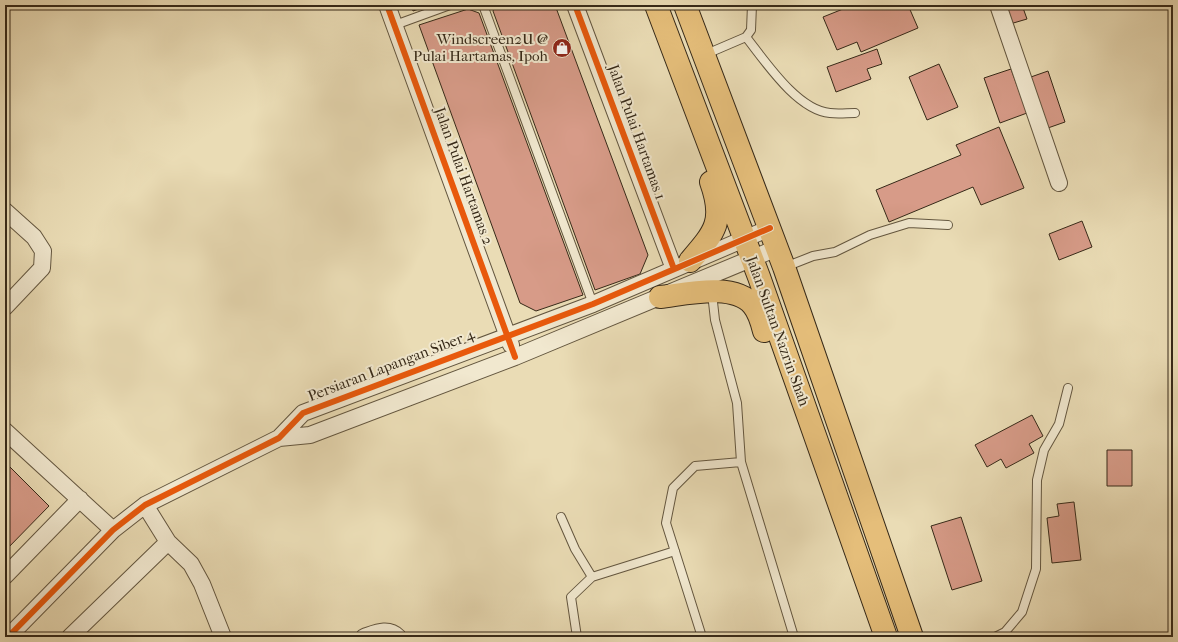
<svg xmlns="http://www.w3.org/2000/svg" width="1178" height="642" viewBox="0 0 1178 642" font-family="'IM FELL French Canon',serif">
	<style>
		.building { fill: #d79b88; stroke: #362918 }
		.lines { fill: none; stroke-linecap: round; stroke-linejoin: round }
		.service-casing { stroke: #63563f; stroke-width: 10 }
		.minor-casing { stroke: #63563f; stroke-width: 18 }
		.trunk-casing { stroke: #362918; stroke-width: 24 }
		.service { stroke: #f1e8cf; stroke-width: 8 }
		.minor { stroke: #f1e8cf; stroke-width: 16 }
		.trunk { stroke: #e5be7a; stroke-width: 22 }
		.cycleway-casing { stroke: #f1e8cf; stroke-width: 8 }
		.cycleway { stroke: #e8590c; stroke-width: 6 }
		.labels { text-anchor: middle; stroke-width: 4; stroke-linejoin: round; paint-order: stroke }
		.poi-label { font-size: 15px; fill: #362918; stroke: #f1e8cf; text-anchor: end }
		.street-label { font-size: 15px; fill: #362918; stroke: #f1e8cf }
	</style>
	<rect width="100%" height="100%" fill="#eadcb5"/>
	<filter id="stains"><feTurbulence type="fractalNoise" baseFrequency=".005" numOctaves="4"/><feColorMatrix values="0 0 0 0 .2 0 0 0 0 .09 0 0 0 0 .02 0 0 0 .5 -.17"/></filter>
	<radialGradient id="worn" r=".72"><stop offset=".6" stop-color="#630" stop-opacity="0"/><stop offset="1" stop-color="#630" stop-opacity=".3"/></radialGradient>
	<!-- building -->
	<path class="building" d="M411,5H430L413,11Z
		M495,5H555L648,255L640,274L595,290L493,11Z
		M853,5H908L918,28L861,52L857,42L837,50L823,17Z
		M1003,5H1022L1027,19L1010,24Z
		M468,9L479,13L583,295L536,311L520,303L419,25Z
		M877,49L882,64L867,69L871,79L836,92L827,67Z
		M939,64L958,107L927,120L909,77Z
		M1011,69L1027,113L1000,123L984,78Z
		M1048,71L1065,122L1045,129L1028,78Z
		M999,127L1024,188L981,205L973,187L889,222L876,190L961,155L956,145Z
		M1082,221L1092,247L1059,260L1049,234Z
		M1032,415L1043,436L1029,444L1034,453L1006,468L1001,459L987,467L975,445Z
		M1107,450H1132V486H1107Z
		M6,463L49,506L5,551V464Z
		M1074,502L1081,560L1052,563L1047,518L1059,516L1057,504Z
		M961,517L982,581L952,590L931,526Z"/>
	<g class="lines">
		<defs>
			<path id="service" d="M483,5L593,304
				M395,25L450,5
				M746,37C765,61 797,110 830,113C838,114 847,113 855,113
				M704,55L746,37L751,30L752,5
				M785,267L813,256L835,252L870,235L909,223L948,225
				M712,293L715,320L737,403L741,462L794,637
				M561,517L575,549L592,577
				M577,637L571,597L592,577L675,551
				M702,637L666,523L673,488L695,466L741,462
				M995,637L1005,632L1022,612L1036,569L1037,480L1044,450L1059,424L1068,388"/>
			<path id="minor" d="M387,5L511,345
				M575,5L674,269
				M998,5L1059,183
				M5,211L34,237L43,251L42,268L5,307
				M5,431L113,530
				M279,438L310,435L515,357L777,248
				M145,505L168,542L191,564L202,584L223,637
				M5,576L80,499
				M8,637L113,530L145,505L279,438L303,413L593,304L770,228
				M70,637L168,542
				M364,637C376,633 388,627 398,637"/>
			<path id="trunk" d="M656,5L759,277L886,637
				M685,5L784,267L912,637
				M690,261C715,232 725,221 711,182
				M660,297C686,294 734,282 753,305C759,312 762,323 764,331"/>
		</defs>
		<!-- service casing -->
		<use href="#service" class="service-casing"/>
		<!-- minor casing -->
		<use href="#minor" class="minor-casing"/>
		<!-- trunk casing -->
		<use href="#trunk" class="trunk-casing"/>
		<!-- service -->
		<use href="#service" class="service"/>
		<!-- minor -->
		<use href="#minor" class="minor"/>
		<!-- trunk -->
		<use href="#trunk" class="trunk"/>
		<defs>
			<path id="cycleway" d="M387,5L515,357
				M575,5L674,269
				M8,637L113,530L145,505L279,438L303,413L593,304L770,228"/>
		</defs>
		<!-- cycleway casing -->
		<use href="#cycleway" class="cycleway-casing"/>
		<!-- cycleway -->
		<use href="#cycleway" class="cycleway"/>
	</g>
	<!-- icons -->
	<defs>
		<symbol id="shop-disc" viewBox="-11 -11 22 22"><circle r="9.5" fill="#8f2418" stroke="#f1e8cf"/><path d="M-5-2.5h2.3a2.7 3.5 0 0 1 5.4 0H5L5.5 6h-11ZM-1.5-2.5h3a1.5 2.3 0 0 0-3 0Z" fill="#fff"/></symbol>
	</defs>
	<g fill-rule="evenodd">
		<use href="#shop-disc" x="551" y="37" width="22" height="22"/>
	</g>
	<g class="labels">
		<!-- poi labels -->
		<g class="poi-label">
			<text x="548" y="44">Windscreen2U @<tspan x="548" dy="17">Pulai Hartamas, Ipoh</tspan></text>
		</g>
		<!-- street labels -->
		<g class="street-label">
			<text transform="translate(637 132) rotate(70)" y="5">Jalan Pulai Hartamas 1</text>
			<text transform="translate(464 176) rotate(70)" y="5">Jalan Pulai Hartamas 2</text>
			<text transform="translate(778 331) rotate(70)" y="5">Jalan Sultan Nazrin Shah</text>
			<text transform="translate(391 365) rotate(-21)" y="5">Persiaran Lapangan Siber 4</text>
		</g>
	</g>
	<!-- margin -->
	<rect width="1178" height="642" fill="none" stroke="#eadcb5" stroke-width="20"/>
	<rect x="6" y="6" width="1166" height="630" fill="none" stroke="#362918" stroke-width="2"/>
	<rect x="10" y="10" width="1158" height="622" fill="none" stroke="#362918"/>
	<rect width="100%" height="100%" filter="url(#stains)"/>
	<rect width="100%" height="100%" fill="url(#worn)"/>
</svg>
